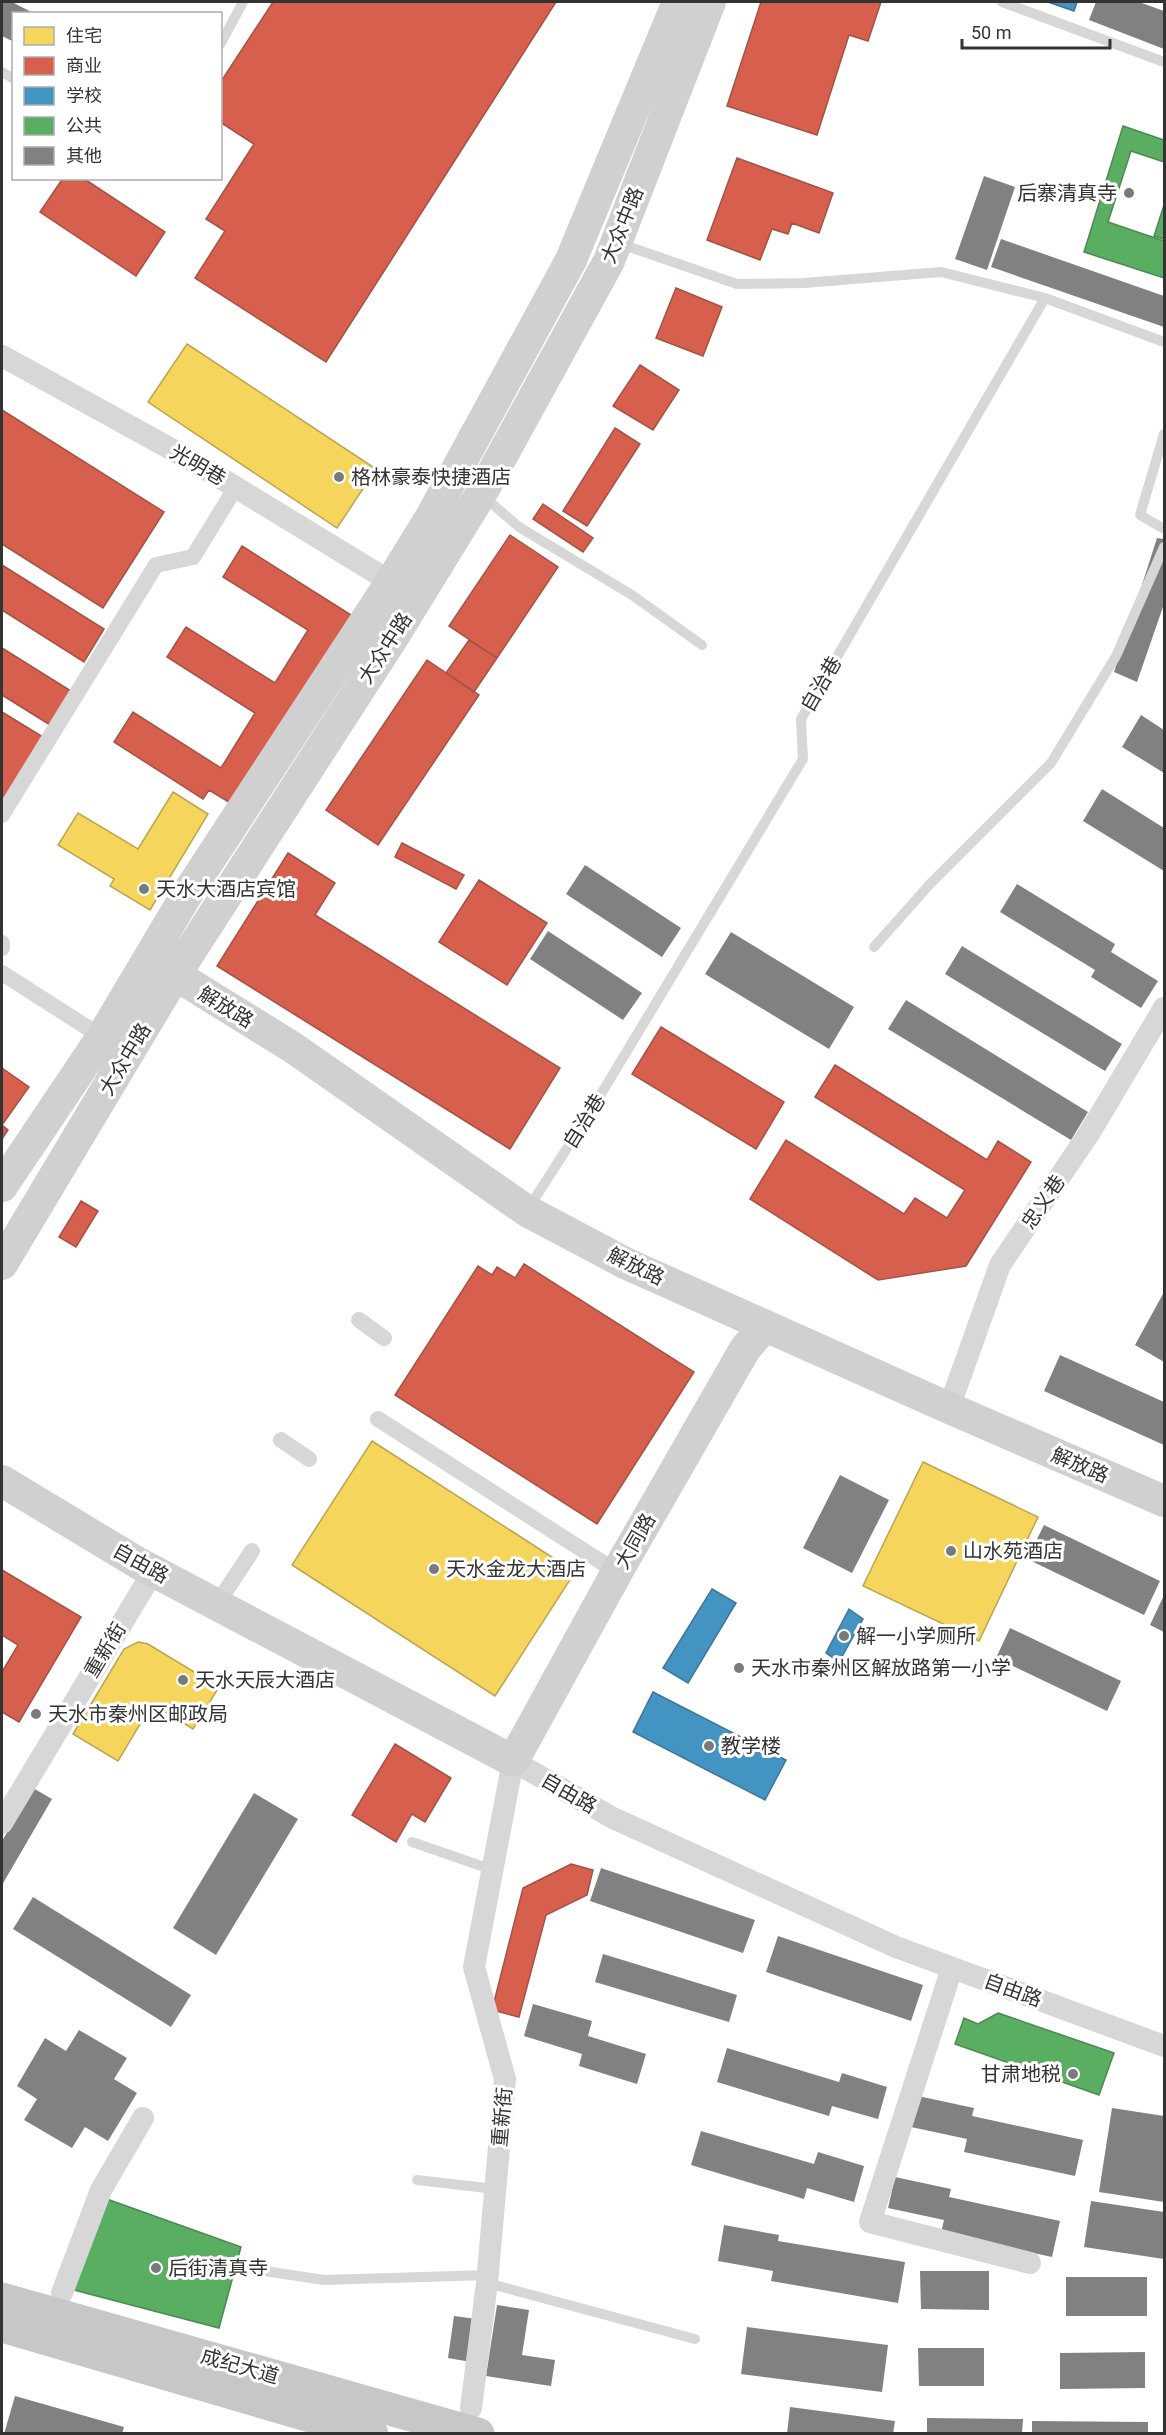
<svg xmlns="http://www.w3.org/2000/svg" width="1166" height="2435" viewBox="0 0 1166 2435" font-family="Roboto,'Noto Sans SC',sans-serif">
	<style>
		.homes { fill: #f6d55c; stroke: #bca450; stroke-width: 1.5 }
		.shops { fill: #d6604d; stroke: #a55245; stroke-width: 1.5 }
		.schools { fill: #4393c3; stroke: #3e7698; stroke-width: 1.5 }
		.public { fill: #5aae61; stroke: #4e8953; stroke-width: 1.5 }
		.building { fill: #818181 }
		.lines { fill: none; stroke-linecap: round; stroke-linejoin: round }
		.service { stroke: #d7d7d7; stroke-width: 10 }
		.pedestrian { stroke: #d7d7d7; stroke-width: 16 }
		.minor { stroke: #d7d7d7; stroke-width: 22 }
		.secondary { stroke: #d0d0d0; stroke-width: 32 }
		.trunk { stroke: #c7c7c7; stroke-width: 33 }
		.poi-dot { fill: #7a7a7a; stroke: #fff; stroke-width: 2 }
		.labels { text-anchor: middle; stroke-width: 6; stroke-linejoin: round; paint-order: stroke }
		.poi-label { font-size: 20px; fill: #333; stroke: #fff; text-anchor: start }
		.street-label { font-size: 20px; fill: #333; stroke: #fff }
	</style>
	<rect width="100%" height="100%" fill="#fff"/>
	<!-- homes -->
	<path class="homes" d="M187,344L376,469L337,528L148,402Z
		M173,792L208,814L150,910L110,886L114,879L58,845L78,813L138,849Z
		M372,1441L575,1572L495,1696L292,1565Z
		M923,1462L1038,1517L979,1641L863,1586Z
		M138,1642L148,1644L219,1687L193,1729L152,1704L118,1761L73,1734L124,1649Z"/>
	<!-- shops -->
	<path class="shops" d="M273,2H556L326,362L195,278L225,231L206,219L254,144L220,122V83Z
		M761,2H881L868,41L849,35L817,135L727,106Z
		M737,158L833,193L819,233L792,223L788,234L772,229L760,260L707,240Z
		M63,178H83L165,232L136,276L40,212Z
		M676,288L722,307L703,356L656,338Z
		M640,365L679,390L653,430L613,406Z
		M2,410L164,512L103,608L2,544Z
		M615,428L640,444L587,526L563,511Z
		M543,504L593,538L583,552L533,519Z
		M510,535L558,567L497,658L449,626Z
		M242,546L351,615L232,804L209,790L203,799L114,742L133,712L221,768L255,713L167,657L186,627L275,683L308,630L223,577Z
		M2,565L104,629L84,662L2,610Z
		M469,640L497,658L474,692L446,673Z
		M2,648L71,691L50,725L2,695Z
		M427,660L479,695L378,845L326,810Z
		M2,712L43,737L2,804Z
		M402,843L464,875L456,889L395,857Z
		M288,853L335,883L315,915L560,1068L510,1149L217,966Z
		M479,880L547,923L507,985L439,942Z
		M661,1027L784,1102L756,1149L632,1074Z
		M835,1065L987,1160L998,1141L1031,1162L966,1266L878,1280L750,1199L786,1140L904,1214L915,1198L947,1218L965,1190L815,1097Z
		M2,1068L29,1087L2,1125L8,1130L2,1139Z
		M81,1201L98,1211L76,1247L59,1237Z
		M524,1264L694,1372L597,1524L395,1395L478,1266L492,1275L497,1267L515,1278Z
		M2,1570L81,1617L19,1722L2,1712V1672L18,1645L2,1635Z
		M395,1744L451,1778L425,1822L412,1814L396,1842L352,1815Z
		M571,1864L593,1870L587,1895L546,1915L519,2017L492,2010L523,1888Z"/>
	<!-- schools -->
	<path class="schools" d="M1048,2H1077L1074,11Z
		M712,1589L736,1603L688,1683L663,1668Z
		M849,1609L863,1619L839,1662L826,1653Z
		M653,1692L786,1760L765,1800L633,1732Z"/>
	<!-- public -->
	<path class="public" d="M1123,126L1164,140V162L1131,151L1108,222L1164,241V278L1084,252Z
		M1164,205V239L1154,236Z
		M998,2013L1114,2053L1099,2095L955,2044L964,2018L978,2024Z
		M104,2198L241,2247L219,2328L70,2289Z"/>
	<!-- building -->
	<path class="building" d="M2,2H12L35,14H14V42L2,36Z
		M1096,2H1139L1164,11V49L1089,20Z
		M984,176L1015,187L987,270L955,259Z
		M1001,239L1164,296V327L991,267Z
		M1157,538L1164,539V604L1137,682L1114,672Z
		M1141,715L1164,730V773L1122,747Z
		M1102,789L1164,828V871L1083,821Z
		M585,865L681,928L662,957L566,894Z
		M1017,884L1115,944L1111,952L1158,981L1141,1008L1091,977L1095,970L1000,912Z
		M548,931L642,993L623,1020L530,959Z
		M731,932L854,1007L829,1049L705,974Z
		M962,946L1122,1044L1105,1071L945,974Z
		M906,1000L1088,1112L1071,1140L888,1029Z
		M1164,1292V1362L1135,1345Z
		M1060,1355L1164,1402V1445L1044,1391Z
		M840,1475L889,1500L852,1573L803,1548Z
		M1044,1525L1160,1581L1144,1615L1027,1559Z
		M1164,1595V1632L1150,1625Z
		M1010,1628L1121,1681L1107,1711L996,1658Z
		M33,1788L52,1799L2,1885V1841Z
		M254,1793L298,1819L216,1955L173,1928Z
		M601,1868L755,1920L743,1953L590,1901Z
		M33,1897L191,1995L171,2027L13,1929Z
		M778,1936L923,1985L911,2021L766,1972Z
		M603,1954L737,1995L729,2022L595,1982Z
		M533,2004L592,2021L588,2036L646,2054L637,2084L579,2066L582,2054L524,2036Z
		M79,2030L127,2058L114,2079L137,2093L108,2141L85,2127L72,2148L24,2120L37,2099L17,2086L45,2038L66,2051Z
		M727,2048L839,2082L842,2073L887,2087L878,2119L832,2106L829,2116L717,2082Z
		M918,2096L974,2108L972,2116L1083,2140L1075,2176L964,2152L967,2139L911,2127Z
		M1112,2108L1164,2116V2202L1099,2192Z
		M701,2131L814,2164L818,2152L864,2166L854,2202L807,2188L804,2199L691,2165Z
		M895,2177L951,2189L949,2197L1060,2221L1052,2257L941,2233L944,2220L888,2208Z
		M1091,2201L1164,2212V2259L1084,2247Z
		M724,2225L779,2235L778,2241L905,2262L898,2303L771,2281L773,2271L718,2261Z
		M920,2271H989V2310L921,2309Z
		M1066,2277H1147V2316H1066Z
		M497,2305L529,2310L522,2355L555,2360L551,2386L486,2376Z
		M454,2316L477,2319L471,2362L448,2358Z
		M747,2327L888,2345L882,2392L741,2374Z
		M918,2348H984V2386H919Z
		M1145,2352V2388L1060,2389V2353Z
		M15,2396L124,2427L122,2434H4Z
		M790,2407L895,2421L893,2434H787Z
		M927,2418L1023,2419L1022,2434H927Z
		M1032,2421L1148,2422V2434H1032Z"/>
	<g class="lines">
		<!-- service -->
		<path class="service" d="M1002,2L1164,62
			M220,45L243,2
			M2,72L14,79
			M618,243L737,284L804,283L941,272L1045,298
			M1164,434L1140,515L1164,529
			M483,496L519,527L632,595L702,645
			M874,947L930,884L1051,763L1116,656L1164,547
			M528,1209L589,1114L803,759L801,719L1045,298L1164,342
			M412,1842L493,1870
			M417,2180L495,2189
			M245,2268L324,2280L488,2275
			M487,2283L695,2339"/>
		<!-- pedestrian -->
		<path class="pedestrian" d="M2,815L156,565L193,557L236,487
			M2,943V948
			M2,973L102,1037
			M359,1320L384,1338
			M378,1419L617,1572
			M281,1440L309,1459
			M217,1604L252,1551"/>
		<!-- minor -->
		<path class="minor" d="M2,356L191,460L391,582
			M949,1408L1000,1265L1090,1132L1164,1008
			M2,1823L154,1570
			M952,1968L870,2222L1030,2263
			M62,2293L101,2190L143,2118
			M471,2408L487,2283L505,2079L474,1967L513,1761L613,1818L896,1947L1164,2046"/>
		<!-- secondary -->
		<path class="secondary" d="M158,964L292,1047L527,1211L627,1264L949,1408L1164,1501
			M2,1186L102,1037L187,894L391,582L431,517L571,260L678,2
			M2,1264L175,975L395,634L481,494L609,261L710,2
			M2,1481L138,1563L513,1761L617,1572L745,1349L765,1326"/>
		<!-- trunk -->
		<path class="trunk" d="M2,2299L478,2434
			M2,2326L372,2434"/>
	</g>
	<!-- markers -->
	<g class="poi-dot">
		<circle cx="1129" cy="193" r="6"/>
		<circle cx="339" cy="477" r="6"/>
		<circle cx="144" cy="889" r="6"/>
		<circle cx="951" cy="1551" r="6"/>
		<circle cx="434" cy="1569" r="6"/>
		<circle cx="844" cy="1636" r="6"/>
		<circle cx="739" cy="1668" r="6"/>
		<circle cx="183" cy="1680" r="6"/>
		<circle cx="36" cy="1714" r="6"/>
		<circle cx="709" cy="1746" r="6"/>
		<circle cx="1073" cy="2074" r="6"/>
		<circle cx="156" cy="2268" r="6"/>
	</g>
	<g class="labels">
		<!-- poi labels -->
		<g class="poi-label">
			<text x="1117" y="200" text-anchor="end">后寨清真寺</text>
			<text x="351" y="484">格林豪泰快捷酒店</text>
			<text x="156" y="896">天水大酒店宾馆</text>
			<text x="963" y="1558">山水苑酒店</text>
			<text x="446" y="1576">天水金龙大酒店</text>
			<text x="856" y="1643">解一小学厕所</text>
			<text x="751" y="1675">天水市秦州区解放路第一小学</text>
			<text x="195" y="1687">天水天辰大酒店</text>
			<text x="48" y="1721">天水市秦州区邮政局</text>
			<text x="721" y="1753">教学楼</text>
			<text x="1061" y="2081" text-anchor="end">甘肃地税</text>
			<text x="168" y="2275">后街清真寺</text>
		</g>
		<!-- street labels -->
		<g class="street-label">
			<text transform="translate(622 225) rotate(-68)" y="7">大众中路</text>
			<text transform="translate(198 465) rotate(30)" y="7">光明巷</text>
			<text transform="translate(385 648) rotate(-57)" y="7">大众中路</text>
			<text transform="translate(821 684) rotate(-60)" y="7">自治巷</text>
			<text transform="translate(226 1007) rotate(31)" y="7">解放路</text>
			<text transform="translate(125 1059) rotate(-59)" y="7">大众中路</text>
			<text transform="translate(584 1121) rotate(-58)" y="7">自治巷</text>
			<text transform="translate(1043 1202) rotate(-56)" y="7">忠义巷</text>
			<text transform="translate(636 1266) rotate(26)" y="7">解放路</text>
			<text transform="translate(1080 1465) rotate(23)" y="7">解放路</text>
			<text transform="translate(635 1541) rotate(-60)" y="7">大同路</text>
			<text transform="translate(141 1563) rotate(29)" y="7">自由路</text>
			<text transform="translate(105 1650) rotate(-59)" y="7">重新街</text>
			<text transform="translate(569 1793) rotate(30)" y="7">自由路</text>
			<text transform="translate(1013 1990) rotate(20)" y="7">自由路</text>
			<text transform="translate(502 2117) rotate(-85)" y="7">重新街</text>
			<text transform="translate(240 2366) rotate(16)" y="7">成纪大道</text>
		</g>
	</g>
	<!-- border -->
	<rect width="1166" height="2435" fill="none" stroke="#333333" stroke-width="6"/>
	<!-- legend -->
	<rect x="12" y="12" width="210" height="168" fill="#ffffff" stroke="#adadad" stroke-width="1.5"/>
	<rect x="24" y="27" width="30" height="18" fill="#f6d55c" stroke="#adadad" stroke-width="1.5"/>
	<text x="66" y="42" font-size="18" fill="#333333">住宅</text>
	<rect x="24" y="57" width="30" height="18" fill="#d6604d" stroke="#adadad" stroke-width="1.5"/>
	<text x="66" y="72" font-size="18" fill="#333333">商业</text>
	<rect x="24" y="87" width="30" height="18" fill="#4393c3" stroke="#adadad" stroke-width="1.5"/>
	<text x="66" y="102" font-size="18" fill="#333333">学校</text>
	<rect x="24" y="117" width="30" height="18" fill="#5aae61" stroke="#adadad" stroke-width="1.5"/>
	<text x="66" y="132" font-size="18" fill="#333333">公共</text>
	<rect x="24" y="147" width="30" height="18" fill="#818181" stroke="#adadad" stroke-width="1.5"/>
	<text x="66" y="162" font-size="18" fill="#333333">其他</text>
	<!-- scale -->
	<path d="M962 39v9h148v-9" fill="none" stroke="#333333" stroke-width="3"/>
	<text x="971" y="39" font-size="18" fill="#333333" stroke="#ffffff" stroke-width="4.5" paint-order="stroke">50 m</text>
</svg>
